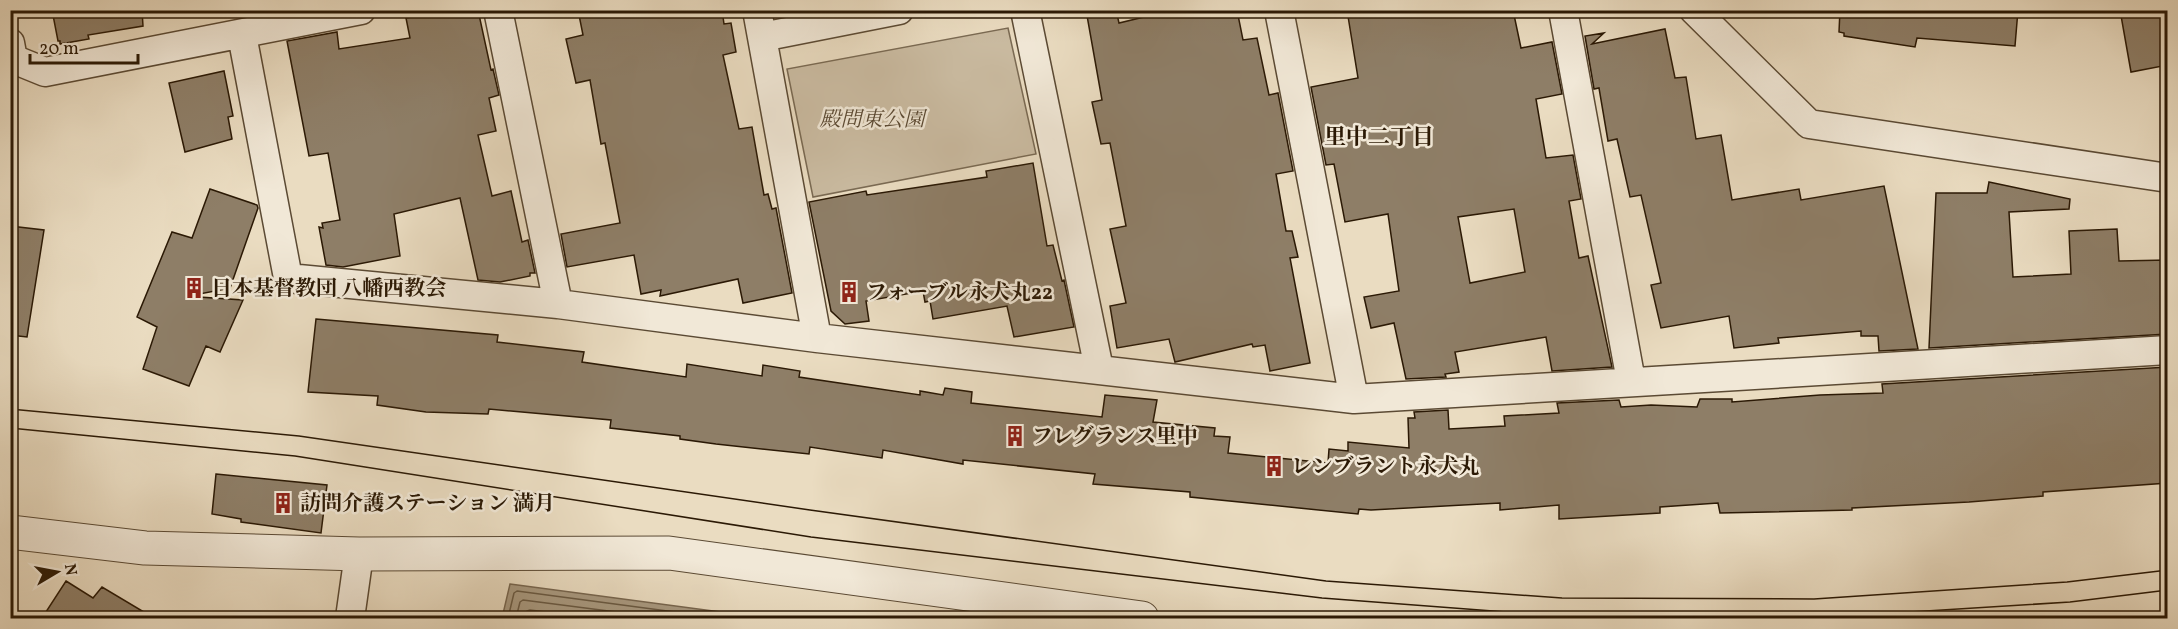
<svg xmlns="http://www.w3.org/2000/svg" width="2178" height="629" viewBox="0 0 2178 629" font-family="Vollkorn,'Noto Serif JP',serif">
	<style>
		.green { fill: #cabba1; stroke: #7a6a53; stroke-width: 1.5 }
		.water { fill: #a99a81; stroke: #77664f; stroke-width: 1.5 }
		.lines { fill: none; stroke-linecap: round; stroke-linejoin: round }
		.shore { stroke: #6a5a43; stroke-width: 1.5 }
		.building { fill: #8e7e67; stroke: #2b1905; stroke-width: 1.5; fill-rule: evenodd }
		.minor-casing { stroke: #5b4a34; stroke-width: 31 }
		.tertiary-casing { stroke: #5b4a34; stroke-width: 35 }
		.minor { stroke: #f1e8d7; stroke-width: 28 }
		.tertiary { stroke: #f1e8d7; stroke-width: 33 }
		.tram { stroke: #2b1905; stroke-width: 1.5 }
		.labels { text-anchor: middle; stroke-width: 5; stroke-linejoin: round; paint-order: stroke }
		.park-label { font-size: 21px; font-style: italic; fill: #5b4a34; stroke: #f1e8d7 }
		.poi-label { font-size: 21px; font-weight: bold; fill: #2b1905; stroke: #f1e8d7; text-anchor: start }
		.neighbourhood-label { font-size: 22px; font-weight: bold; fill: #2b1905; stroke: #f1e8d7 }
	</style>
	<rect width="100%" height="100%" fill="#eadcc1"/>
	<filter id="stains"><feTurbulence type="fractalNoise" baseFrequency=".00333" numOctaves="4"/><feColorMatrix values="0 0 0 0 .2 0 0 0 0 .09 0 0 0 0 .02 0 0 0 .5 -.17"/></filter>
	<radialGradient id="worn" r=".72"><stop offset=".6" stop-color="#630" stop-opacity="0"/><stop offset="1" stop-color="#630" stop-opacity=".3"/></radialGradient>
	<!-- green -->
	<path class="green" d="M1008,28L1036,154L813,197L787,69Z"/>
	<!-- water -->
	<path class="water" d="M510,584L765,618H502Z"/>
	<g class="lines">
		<!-- shore -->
		<path class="shore" d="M508,618L514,593L517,591L720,618
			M516,618L520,602L523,600L663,618
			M525,618L527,611L530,610L595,618"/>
	</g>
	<!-- building -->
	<path class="building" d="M52,10H142L143,26L88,35L89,39L60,44V41H58Z
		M451,10H478L491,70L493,69L499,95L489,98L496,131L478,135L492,196L511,191L522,242L528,240L535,273H530V276L500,282L478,280L460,198L394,214L400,256L343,267L326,265L319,227L323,228L322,223L340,220L328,153L309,156L287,41L337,32L339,49L410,38L406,18Z
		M578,10H722L724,24L731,23L736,52L723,55L739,129L752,127L764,195L768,194L772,209L776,208L792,293L743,303L738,279L660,296L661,290L641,294L634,255L567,267L561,234L620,223L605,143L601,144L590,80L576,83L566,39L583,35Z
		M1086,10H1116L1119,23L1173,10H1237L1243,40L1257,38L1269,95L1278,93L1293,171L1276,174L1286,231H1292L1298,257L1290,258L1310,363L1270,371L1265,345L1253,347L1252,344L1175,362L1169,339L1117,348L1110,306L1126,303L1110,229L1126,226L1110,143L1101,144L1092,102L1102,100Z
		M1347,10H1513L1521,48L1552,42L1562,94L1536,99L1546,158L1573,155L1581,199L1569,201L1579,258L1588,256L1612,367L1552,371L1546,337L1455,352L1459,372L1445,374L1446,377L1406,379L1394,323L1371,328L1364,297L1399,291L1388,214L1345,222L1334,164L1326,165L1311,87L1358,78ZM1514,209L1525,272L1470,283L1458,217Z
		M1840,10H2018L2015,46L1917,38L1915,47L1844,36V33L1839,32Z
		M2120,10H2168V65L2131,72Z
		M1665,29L1675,78L1686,77L1696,139L1721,135L1732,200L1799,189L1801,200L1884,186L1918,349L1879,351L1878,336H1861V331L1778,338L1779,343L1734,348L1729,316L1661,328L1651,285L1661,283L1641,195L1630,197L1617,139L1608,141L1599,88L1594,89L1585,36L1604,33L1592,44Z
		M224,71L233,116L228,117L232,139L185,152L169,83Z
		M1033,163L1047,246L1053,245L1062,281L1064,280L1074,327L1014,337L1007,306L933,319L930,301L925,302L923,291L866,301L869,321L845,324L831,311L809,202L866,191L867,195L987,177L986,171Z
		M1989,182L2070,199L2069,209L2009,212L2013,277L2071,274L2069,231L2117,229L2119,261L2168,260V334L1929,348L1936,193H1987Z
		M210,189L257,205L258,208L230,288L199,294V297L243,300L220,352L206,346L189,386L143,369L157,327L137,317L172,232L192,238Z
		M10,226L44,230L27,337L10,335Z
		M316,319L498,335L497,342L584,352L582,362L686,377L687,364L762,376L763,365L800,371L799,377L920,395V391L943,395L945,388L972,392L971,403L1102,417L1105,395L1157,400L1153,422L1215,428L1214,436L1230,437L1228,453L1328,463L1329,449L1348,451V442L1409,448L1408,418H1415L1414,412L1448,410L1449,429L1505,426L1504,416L1559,413L1557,403L1619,400L1621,407L1651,405L1697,407L1700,399H1732V402L1820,395L1883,393L1882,384L2168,367V483L2043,492V496L1969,502L1852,508V510L1720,513L1718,503L1660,507V513L1559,519V505L1500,510V503L1371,510L1359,509L1358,514L1190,497V492L1093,484L1095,474L963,460V464L883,450L882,458L810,447L809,454L716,444L680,439V436L610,428L611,420L489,409L488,414L426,412L377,405L378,396L308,392Z
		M216,474L327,485L321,533L241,522V519L212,514Z
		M66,581L93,598L102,587L154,618H42Z"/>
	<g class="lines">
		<defs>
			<path id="minor" d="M498,10L558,304
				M757,10L817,338
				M1025,10L1099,369
				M1279,10L1354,399
				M1563,10L1631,381
				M1694,10L1809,124L2168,178
				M242,35L288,278L558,304L817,338L1354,399L2168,350
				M762,37L899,10
				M10,43L13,59L45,72L361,10
				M350,618L359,554"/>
			<path id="tertiary" d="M10,532L145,548L359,554L669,553L1142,618"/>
		</defs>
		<!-- minor casing -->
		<use href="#minor" class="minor-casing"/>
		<!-- tertiary casing -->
		<use href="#tertiary" class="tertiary-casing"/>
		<!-- minor -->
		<use href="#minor" class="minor"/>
		<!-- tertiary -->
		<use href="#tertiary" class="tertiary"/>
		<!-- tram -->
		<path class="tram" d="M10,409L299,436L810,510L1326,581L1562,598L1814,599L2067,582L2168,570
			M10,428L295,456L811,537L1322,598L1560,616L1814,618L2070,602L2168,590"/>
	</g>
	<!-- icons -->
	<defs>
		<symbol id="building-bare" viewBox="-9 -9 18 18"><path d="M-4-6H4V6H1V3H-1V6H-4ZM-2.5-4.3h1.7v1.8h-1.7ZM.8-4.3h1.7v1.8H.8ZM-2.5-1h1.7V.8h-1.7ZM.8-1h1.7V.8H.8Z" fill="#8f2418" stroke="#f1e8d7" stroke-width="2.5" paint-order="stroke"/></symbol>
	</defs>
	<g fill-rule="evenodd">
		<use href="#building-bare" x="179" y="273" width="30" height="30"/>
		<use href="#building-bare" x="834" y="277" width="30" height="30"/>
		<use href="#building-bare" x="1000" y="421" width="30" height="30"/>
		<use href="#building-bare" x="1259" y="451" width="30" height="30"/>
		<use href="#building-bare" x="268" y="488" width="30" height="30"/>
	</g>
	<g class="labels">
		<!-- park labels -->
		<g class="park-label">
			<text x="872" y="126">殿問東公園</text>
		</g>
		<!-- poi labels -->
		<g class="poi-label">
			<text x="211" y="295">日本基督教団 八幡西教会</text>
			<text x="866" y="299">フォーブル永犬丸22</text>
			<text x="1032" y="443">フレグランス里中</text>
			<text x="1291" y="473">レンブラント永犬丸</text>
			<text x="300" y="510">訪問介護ステーション 満月</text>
		</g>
		<!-- neighbourhood labels -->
		<g class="neighbourhood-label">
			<text x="1379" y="144">里中二丁目</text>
		</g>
	</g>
	<!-- margin -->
	<rect width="2178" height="629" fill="none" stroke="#eadcc1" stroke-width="36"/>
	<rect x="12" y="12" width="2154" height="605" fill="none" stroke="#2b1905" stroke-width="3"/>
	<rect x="18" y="18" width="2142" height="593" fill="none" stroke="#2b1905" stroke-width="1.5"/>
	<!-- north arrow -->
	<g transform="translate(57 572) rotate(80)" stroke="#f1e8d7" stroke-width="4.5" paint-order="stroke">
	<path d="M0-4.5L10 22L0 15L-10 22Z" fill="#2b1905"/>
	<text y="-9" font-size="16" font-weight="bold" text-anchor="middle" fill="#2b1905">N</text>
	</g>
	<!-- scale -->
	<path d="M30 54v9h108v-9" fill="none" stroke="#2b1905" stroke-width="3"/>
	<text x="39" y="54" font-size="18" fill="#2b1905" stroke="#f1e8d7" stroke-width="4.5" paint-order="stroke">20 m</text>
	<rect width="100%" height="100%" filter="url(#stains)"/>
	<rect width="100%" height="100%" fill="url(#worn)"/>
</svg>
